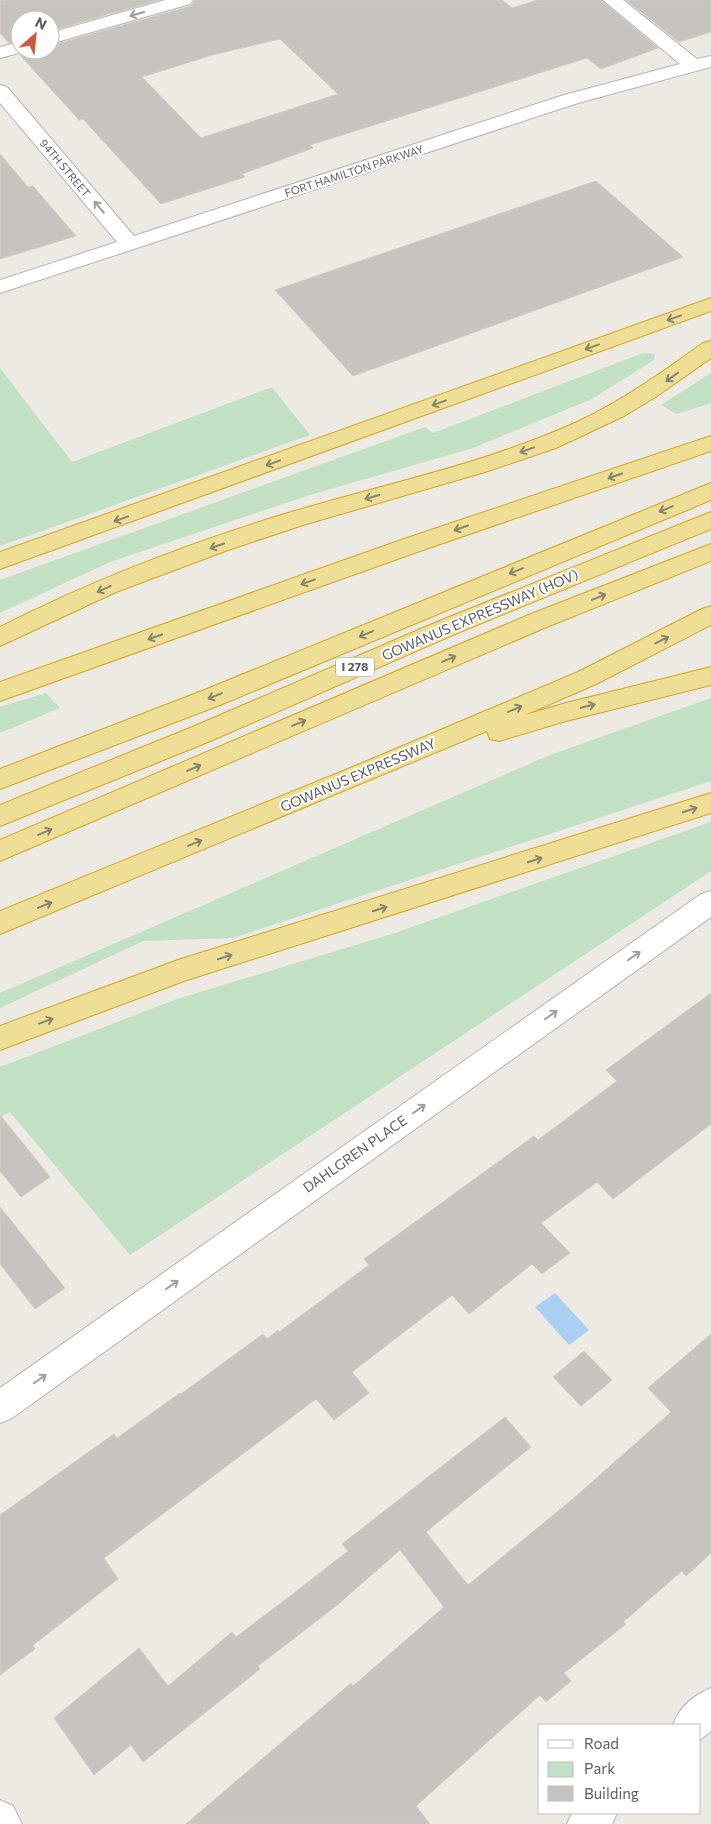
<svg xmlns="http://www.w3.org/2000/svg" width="711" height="1824" viewBox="0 0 711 1824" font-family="Commissioner,sans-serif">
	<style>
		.green { fill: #c2e0c4 }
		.water { fill: #abcff3 }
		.building { fill: #c7c4bf; stroke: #cfccc2; fill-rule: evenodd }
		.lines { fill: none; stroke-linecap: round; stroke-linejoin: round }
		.minor-casing { stroke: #b3b4b8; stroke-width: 2 }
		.highway-casing { stroke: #d2a61d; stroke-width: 2 }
		.minor { fill: #fff; fill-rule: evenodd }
		.highway { fill: #efde96; fill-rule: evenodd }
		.oneway { stroke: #9d9ea0 }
		.oneway2 { stroke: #878471 }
		.labels { text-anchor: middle; stroke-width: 4; stroke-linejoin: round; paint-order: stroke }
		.far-street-label { font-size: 11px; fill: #5b5d61; stroke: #fff }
		.shield { fill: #fff; stroke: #8c8e90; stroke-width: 1 }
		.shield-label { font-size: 12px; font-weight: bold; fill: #5b5d61 }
		.street-label { font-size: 14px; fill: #5b5d61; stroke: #fff }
	</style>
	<rect width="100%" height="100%" fill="#eceae3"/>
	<!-- green -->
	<path class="green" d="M643,353L655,354L654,360L592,399L473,448L310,495L110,562L0,613V580L425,427L433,433Z
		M0,368L72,462L272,387L310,435L0,546Z
		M711,373V403L677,414L661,405Z
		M46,693L60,708L0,733V707Z
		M711,698V781L233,938L143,941L0,1008V993L550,755Z
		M711,822V871L130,1255L10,1112L0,1118V1067L177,999L392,934Z"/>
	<!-- water -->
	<path class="water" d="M555,1293L589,1330L569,1345L535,1307Z"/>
	<!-- building -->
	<path class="building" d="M0,0H158L50,31V20H20V40L9,43L0,33Z
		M195,0H502L512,8L538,0H601L658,48L601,69L587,58L444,103L310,145L313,148L242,174L245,177L161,204L83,119L79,120L20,55L26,53L28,50H50V46L191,6ZM280,39L338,94L201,138L142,77L212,55Z
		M626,0H711V32L679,42Z
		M0,154L28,187L33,186L76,236L0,259Z
		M596,181L683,257L353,376L275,290Z
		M711,993V1124L613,1199L597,1182L541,1223L570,1253L542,1274L532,1264L469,1314L452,1295L352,1372L369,1393L334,1420L316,1399L104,1558L118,1579L33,1645L35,1649L0,1675V1515L114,1434L117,1438L180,1393L181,1394L263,1334L267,1339L278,1330L279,1332L369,1265L364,1259L534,1136L538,1140L617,1081L606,1070Z
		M0,1115L50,1177L21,1197L0,1171Z
		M0,1207L65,1288L35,1309L0,1264Z
		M711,1334V1553L686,1576L682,1571L623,1622L626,1624L564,1673L571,1681L546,1702L540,1695L416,1806L430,1824H186L351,1683L353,1686L444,1607L400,1550L336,1606L258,1666L260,1669L143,1762L131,1745L94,1775L54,1718L139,1648L168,1686L232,1632L236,1637L298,1590L348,1551L342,1544L505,1417L531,1447L426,1532L468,1585L574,1498L671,1412L648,1388Z
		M584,1351L612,1380L581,1406L553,1377Z"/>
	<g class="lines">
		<defs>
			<path id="minor" d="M165,0H193L190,4L50,44V33Z
				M603,0H623L697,59L711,56V67L578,103L0,293V280L117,242L0,103V85L7,87L134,236L564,95L680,64Z
				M20,42V50L26,51L0,58V47Z
				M711,891V917L12,1418L0,1423V1388L701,894Z
				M711,1688V1731L700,1740V1725H673C679,1707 694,1695 711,1688Z
				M0,1800L13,1806L22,1824H0Z
				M572,1813H617L612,1824H567Z"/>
			<path id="highway" d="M711,298V311L0,569V552Z
				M711,341V358L657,396L624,416L556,448L485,472L303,525L228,550L116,592L0,646V627C93,580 189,543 288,513C384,484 485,464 577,422C622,401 663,372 703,343Z
				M711,436V451L420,551L0,701V682L404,539Z
				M711,483V500L220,705L0,789V769L202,691Z
				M711,512V529L455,634L208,742L0,826V805L190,728L437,622Z
				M711,544V561L549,626L0,861V840L531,614Z
				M711,606V625L596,684L525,715L566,703L711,667V685L566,721L499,741L490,739L487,731L0,934V911L348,769L578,672L702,609Z
				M711,793V813L184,981L0,1050V1026L178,960Z"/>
		</defs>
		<!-- minor casing -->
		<use href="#minor" class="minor-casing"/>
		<!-- highway casing -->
		<use href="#highway" class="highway-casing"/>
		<!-- minor -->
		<use href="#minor" class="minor"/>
		<!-- highway -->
		<use href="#highway" class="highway"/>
	</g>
	<!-- one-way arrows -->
	<defs><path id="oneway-shaft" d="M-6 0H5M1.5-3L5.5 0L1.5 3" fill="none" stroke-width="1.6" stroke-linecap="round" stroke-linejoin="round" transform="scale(1.25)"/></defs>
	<g class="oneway">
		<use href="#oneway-shaft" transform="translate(137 14) rotate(164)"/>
		<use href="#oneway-shaft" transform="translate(99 207) rotate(-130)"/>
		<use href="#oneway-shaft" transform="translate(634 956) rotate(-35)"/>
		<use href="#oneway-shaft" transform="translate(551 1015) rotate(-35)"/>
		<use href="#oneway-shaft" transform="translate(419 1109) rotate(-35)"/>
		<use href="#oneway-shaft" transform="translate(172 1285) rotate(-35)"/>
		<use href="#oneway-shaft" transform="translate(40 1379) rotate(-35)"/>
	</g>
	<g class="oneway2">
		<use href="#oneway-shaft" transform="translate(674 318) rotate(160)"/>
		<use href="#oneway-shaft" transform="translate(592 347) rotate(160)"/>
		<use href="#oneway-shaft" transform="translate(672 377) rotate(144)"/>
		<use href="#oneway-shaft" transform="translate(439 403) rotate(160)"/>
		<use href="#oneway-shaft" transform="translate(527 450) rotate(160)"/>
		<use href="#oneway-shaft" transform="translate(273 463) rotate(160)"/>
		<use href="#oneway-shaft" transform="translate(615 476) rotate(161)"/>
		<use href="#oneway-shaft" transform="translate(372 497) rotate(164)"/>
		<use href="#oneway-shaft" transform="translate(666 509) rotate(158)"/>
		<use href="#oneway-shaft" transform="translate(121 519) rotate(160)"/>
		<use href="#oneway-shaft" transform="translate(461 528) rotate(161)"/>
		<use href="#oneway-shaft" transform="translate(217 546) rotate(161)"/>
		<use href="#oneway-shaft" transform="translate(516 571) rotate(158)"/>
		<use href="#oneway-shaft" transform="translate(308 582) rotate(160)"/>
		<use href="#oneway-shaft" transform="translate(104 589) rotate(156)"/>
		<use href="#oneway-shaft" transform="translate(599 597) rotate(-22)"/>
		<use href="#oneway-shaft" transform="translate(366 634) rotate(157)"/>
		<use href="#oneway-shaft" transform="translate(155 637) rotate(161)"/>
		<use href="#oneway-shaft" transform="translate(662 640) rotate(-27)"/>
		<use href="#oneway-shaft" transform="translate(449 659) rotate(-23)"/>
		<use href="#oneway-shaft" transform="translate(215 696) rotate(158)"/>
		<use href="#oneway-shaft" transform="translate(588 706) rotate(-14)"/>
		<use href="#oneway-shaft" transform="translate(515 709) rotate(-23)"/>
		<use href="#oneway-shaft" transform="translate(299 723) rotate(-23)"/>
		<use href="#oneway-shaft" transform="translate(194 768) rotate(-23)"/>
		<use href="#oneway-shaft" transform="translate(690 810) rotate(-18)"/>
		<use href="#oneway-shaft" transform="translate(45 832) rotate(-23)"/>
		<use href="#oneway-shaft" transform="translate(195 843) rotate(-22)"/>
		<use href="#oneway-shaft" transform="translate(535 860) rotate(-18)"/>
		<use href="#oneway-shaft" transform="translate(45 905) rotate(-22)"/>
		<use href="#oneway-shaft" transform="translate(380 909) rotate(-18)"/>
		<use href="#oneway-shaft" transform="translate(225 957) rotate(-18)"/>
		<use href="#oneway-shaft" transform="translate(46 1021) rotate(-20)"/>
	</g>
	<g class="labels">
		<!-- far-street labels -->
		<g class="far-street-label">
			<text transform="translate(65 168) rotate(50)" y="4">94TH STREET</text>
			<text transform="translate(354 171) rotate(-18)" y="4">FORT HAMILTON PARKWAY</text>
		</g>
		<!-- shield labels -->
		<rect class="shield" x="336" y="657.5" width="38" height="19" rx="4"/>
		<g class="shield-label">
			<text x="355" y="671">I 278</text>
		</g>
		<!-- street labels -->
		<g class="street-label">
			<text transform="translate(480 615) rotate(-23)" y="5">GOWANUS EXPRESSWAY (HOV)</text>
			<text transform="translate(358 775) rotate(-23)" y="5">GOWANUS EXPRESSWAY</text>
			<text transform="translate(355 1154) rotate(-35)" y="5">DAHLGREN PLACE</text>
		</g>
	</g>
	<!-- legend -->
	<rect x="538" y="1724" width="162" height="90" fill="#ffffff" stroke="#bdbec0"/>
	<rect x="548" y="1740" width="25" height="8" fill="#ffffff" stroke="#bdbec0"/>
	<text x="584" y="1749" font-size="15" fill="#5b5d61">Road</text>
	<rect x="548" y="1762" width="25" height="15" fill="#c2e0c4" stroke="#bdbec0"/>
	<text x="584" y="1774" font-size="15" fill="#5b5d61">Park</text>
	<rect x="548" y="1786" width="25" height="15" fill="#c7c4bf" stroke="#bdbec0"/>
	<text x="584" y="1799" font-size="15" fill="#5b5d61">Building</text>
	<!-- north arrow -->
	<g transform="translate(35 35) rotate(27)"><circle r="24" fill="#ffffff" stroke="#bdbec0"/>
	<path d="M0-4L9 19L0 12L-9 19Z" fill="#d25742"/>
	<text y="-8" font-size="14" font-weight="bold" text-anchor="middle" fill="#5b5d61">N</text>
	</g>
</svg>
